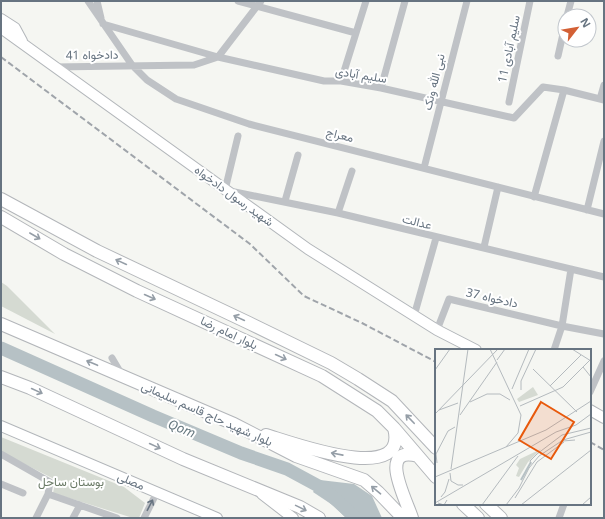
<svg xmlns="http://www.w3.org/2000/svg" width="605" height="519" viewBox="0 0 605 519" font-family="'Noto Sans',Vazirmatn,sans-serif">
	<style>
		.green { fill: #d5dad2 }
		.water { fill: #b6c1c5 }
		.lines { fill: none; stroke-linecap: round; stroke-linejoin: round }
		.river { stroke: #b6c1c5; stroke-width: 13 }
		.secondary-casing { stroke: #b2b6ba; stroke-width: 12 }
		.primary-casing { stroke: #b3b6ba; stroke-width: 14 }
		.street { stroke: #bfc2c6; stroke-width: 7 }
		.secondary { stroke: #fff; stroke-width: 10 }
		.primary { stroke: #fff; stroke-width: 12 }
		.rail { stroke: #9fa4aa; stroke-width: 2; stroke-dasharray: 6 3; stroke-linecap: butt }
		.oneway { stroke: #959ea7 }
		.oneway2 { stroke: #677481 }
		.labels { text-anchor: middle; stroke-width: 4; stroke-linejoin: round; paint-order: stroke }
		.street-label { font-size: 12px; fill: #677481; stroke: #fff }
		.park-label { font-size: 12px; fill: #697965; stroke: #fff }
		.water-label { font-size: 13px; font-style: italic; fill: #63757d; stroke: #fff }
		.inset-river { fill: none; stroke: #b6c1c5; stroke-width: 2 }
		.inset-road { fill: none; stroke: #b4babe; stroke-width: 1 }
		.view { fill: #e8590c; fill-opacity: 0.15; stroke: #e8590c; stroke-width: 2 }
		.inset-edge { fill: none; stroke: #677481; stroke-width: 2 }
	</style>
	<rect width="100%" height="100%" fill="#f5f6f2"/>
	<!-- green -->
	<path class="green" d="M1,282L7,286L55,334L1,306Z
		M1,437L124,487L145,503L139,518H133L53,493L56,480L1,452Z"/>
	<!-- water -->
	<path class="water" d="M320,480L354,484L372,496L382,518H346L334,506L313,492Z"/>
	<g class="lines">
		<!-- river -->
		<path class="river" d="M1,348L153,416L241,453L287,469L324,489L356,518"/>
		<defs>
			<path id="secondary" d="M1,19L15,28L22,41
				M1,28L308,249L437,330L476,350
				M590,410L604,418
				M1,426L217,518
				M262,494L293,518"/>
			<path id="primary" d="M1,199L97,251L249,323L331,363L358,379L392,401L436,448
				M1,217L64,254L137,291L322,376L377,411L394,428L436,477
				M1,324L234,424L296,456L364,480L378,492L403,518
				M1,377L30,388L183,459L300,507L319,518
				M266,435C290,442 410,487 394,428
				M463,504L478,518
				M486,504L501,518
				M412,518C407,501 376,445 418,456"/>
		</defs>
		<!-- secondary casing -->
		<use href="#secondary" class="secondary-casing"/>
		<!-- primary casing -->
		<use href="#primary" class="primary-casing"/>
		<!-- street -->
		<path class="street" d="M88,1L132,65L147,80L176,99L249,124L604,214
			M97,1L101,18
			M238,1L356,33
			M567,16L571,1
			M103,24L218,57L324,81H341L381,88L514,118L543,87L564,90L604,100
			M558,56L565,25
			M54,67L194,65L218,57L261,1
			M341,81L366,1
			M381,88L405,1
			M600,99L604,85
			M509,102L530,1
			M238,136L225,190L338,213L604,277
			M424,168L467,1
			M534,197L564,90
			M285,201L298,155
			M587,210L604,141
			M338,213L352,171
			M484,247L498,187
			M414,316L436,238
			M437,330L449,299L562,326L604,334
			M554,350L562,326L571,269
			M112,358L122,375
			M590,392L604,361
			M1,454L50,482L48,494L117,518
			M1,484L23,493
			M36,518L48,494
			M73,518L80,505
			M144,518L157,492
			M559,518L564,504"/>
		<!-- secondary -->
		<use href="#secondary" class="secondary"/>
		<!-- primary -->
		<use href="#primary" class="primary"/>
		<!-- rail -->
		<path class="rail" d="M1,57L250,244L304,296L362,323L436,362
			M590,442L604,450"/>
	</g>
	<!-- one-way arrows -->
	<defs><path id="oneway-shaft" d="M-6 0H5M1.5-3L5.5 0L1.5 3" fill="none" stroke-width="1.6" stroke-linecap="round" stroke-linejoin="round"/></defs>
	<g class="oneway">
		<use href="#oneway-shaft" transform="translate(35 236) rotate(30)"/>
		<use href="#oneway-shaft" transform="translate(121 262) rotate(-155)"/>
		<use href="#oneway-shaft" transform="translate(150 297) rotate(24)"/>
		<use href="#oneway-shaft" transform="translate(239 318) rotate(-155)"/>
		<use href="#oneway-shaft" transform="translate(281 357) rotate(25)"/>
		<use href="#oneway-shaft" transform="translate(92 363) rotate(-157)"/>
		<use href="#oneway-shaft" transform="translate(37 391) rotate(25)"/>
		<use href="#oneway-shaft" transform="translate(410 419) rotate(-134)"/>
		<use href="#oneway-shaft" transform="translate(155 446) rotate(25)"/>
		<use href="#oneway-shaft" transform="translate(337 454) rotate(-169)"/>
		<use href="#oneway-shaft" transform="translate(376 490) rotate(-140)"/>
		<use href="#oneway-shaft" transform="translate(301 508) rotate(26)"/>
	</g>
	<use class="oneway2" href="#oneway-shaft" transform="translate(150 505) rotate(-63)"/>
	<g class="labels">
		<!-- street labels -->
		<g class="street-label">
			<text transform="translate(509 49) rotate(-78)" y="4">سلیم آبادی 11</text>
			<text transform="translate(92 55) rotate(-1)" y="4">دادخواه 41</text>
			<text transform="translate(361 75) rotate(9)" y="4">سلیم آبادی</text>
			<text transform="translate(434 82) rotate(-76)" y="4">نبی الله ونک</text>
			<text transform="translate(340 135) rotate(14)" y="4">معراج</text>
			<text transform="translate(234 196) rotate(36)" y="4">شهید رسول دادخواه</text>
			<text transform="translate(417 222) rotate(14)" y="4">عدالت</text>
			<text transform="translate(492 298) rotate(13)" y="4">دادخواه 37</text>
			<text transform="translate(229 333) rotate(25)" y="4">بلوار امام رضا</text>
			<text transform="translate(207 414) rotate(24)" y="4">بلوار شهید حاج قاسم سلیمانی</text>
			<text transform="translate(131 481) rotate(23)" y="4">مصلی</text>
		</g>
		<!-- park labels -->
		<g class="park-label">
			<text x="71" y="486">بوستان ساحل</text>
		</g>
		<!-- water labels -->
		<g class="water-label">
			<text transform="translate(182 428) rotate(22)" y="5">Qom</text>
		</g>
	</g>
	<!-- overview -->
	<g transform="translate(435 349)">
		<rect width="156" height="156" fill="#f5f6f2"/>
		<path d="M98,38L103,46L84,53L82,50ZM106,100L93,113L84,128L81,127L84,119L81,116L85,110Z" fill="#d5dad2"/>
		<path class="inset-river" d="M86,131L96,113"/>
		<path class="inset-road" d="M55,0L86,66L83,84L71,98M137,0L156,12M62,11L70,0M148,18L156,28M98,20L142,63M0,21L15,0M115,37L146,6M77,40L94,0M86,41V32L101,0M35,53L52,45H65L75,51M85,57L128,38L155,11M4,61L23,54M0,65L63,0M25,66L62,13M128,92L140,91M2,114L1,105L13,82L20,78M96,115L95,112L102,105L127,86L156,79M16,120L33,0M15,124L16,132L23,136H28M0,128L111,81L156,52M6,148L10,143L14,130M80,149L102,113L129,93M0,154L121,83L141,76L156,65M3,154L9,156L12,151M47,156L83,107M71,156L84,139L94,119L104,107L128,91L156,83M86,156L156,101M147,156L156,148"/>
		<path class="view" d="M106,53L139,73L116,110L84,91Z"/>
		<rect width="156" height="156" class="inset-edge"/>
	</g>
	<!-- border -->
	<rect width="605" height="519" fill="none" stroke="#677481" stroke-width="4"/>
	<!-- north arrow -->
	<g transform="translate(577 28) rotate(59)"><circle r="19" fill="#ffffff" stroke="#c2c7cd"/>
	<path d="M0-3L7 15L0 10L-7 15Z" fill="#d36035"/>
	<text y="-6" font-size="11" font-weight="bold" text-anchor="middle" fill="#677481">N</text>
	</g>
</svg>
